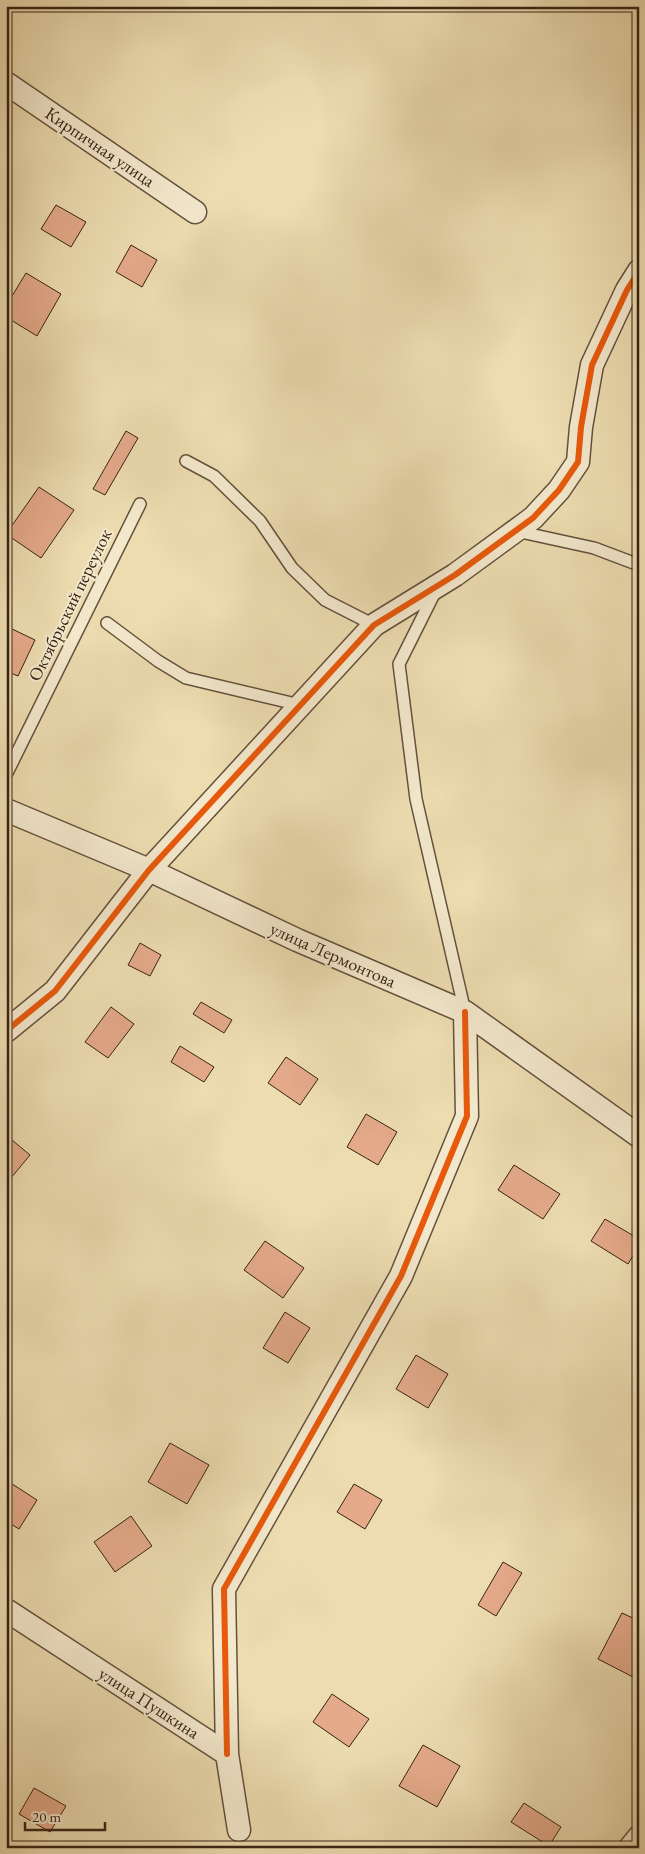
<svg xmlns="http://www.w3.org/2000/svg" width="645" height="1854" viewBox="0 0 645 1854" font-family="'EB Garamond',serif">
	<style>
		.building { fill: #e4aa8a; stroke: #372315 }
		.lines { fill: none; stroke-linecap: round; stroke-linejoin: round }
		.lane-casing { stroke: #64513c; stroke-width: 14 }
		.street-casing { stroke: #64513c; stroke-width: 25 }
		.lane { stroke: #f3e8cc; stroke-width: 11 }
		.street { stroke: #f3e8cc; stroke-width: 22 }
		.cycleway-casing { stroke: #f3e8cc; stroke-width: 9 }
		.cycleway { stroke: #e8590c; stroke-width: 6 }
		.labels { text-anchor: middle; stroke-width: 4; stroke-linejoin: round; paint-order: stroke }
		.street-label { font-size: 18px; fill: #372315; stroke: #f3e8cc }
	</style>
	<rect width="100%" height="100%" fill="#ecdcb0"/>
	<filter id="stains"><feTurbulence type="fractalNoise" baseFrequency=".004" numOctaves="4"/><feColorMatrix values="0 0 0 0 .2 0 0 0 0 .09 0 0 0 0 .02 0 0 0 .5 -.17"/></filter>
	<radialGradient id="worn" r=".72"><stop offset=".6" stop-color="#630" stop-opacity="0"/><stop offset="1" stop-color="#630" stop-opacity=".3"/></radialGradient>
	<!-- building -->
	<path class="building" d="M56,205L86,222L71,247L41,229Z
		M131,245L157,260L142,287L116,272Z
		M26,273L61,294L37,336L6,317V306Z
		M126,431L138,438L105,495L93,489Z
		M39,487L74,510L41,558L6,534Z
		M6,626L35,640L18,676L6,671Z
		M140,943L161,955L150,976L128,965Z
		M201,1002L232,1020L224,1033L193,1014Z
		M111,1007L134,1024L108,1058L85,1042Z
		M180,1046L214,1067L204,1082L171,1062Z
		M286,1057L318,1079L300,1105L268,1083Z
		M366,1114L397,1132L378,1165L347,1147Z
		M6,1135L30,1155L6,1184Z
		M514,1165L560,1194L543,1219L498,1190Z
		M605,1219L639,1239V1246L628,1264L591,1241Z
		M265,1241L304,1268L283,1298L244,1270Z
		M285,1312L310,1328L288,1363L263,1348Z
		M416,1355L448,1374L428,1408L396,1389Z
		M170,1443L209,1465L187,1504L148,1482Z
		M6,1480L37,1500L19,1529L6,1521Z
		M354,1484L382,1500L365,1529L337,1512Z
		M131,1516L152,1546L115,1572L94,1542Z
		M503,1562L522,1573L496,1616L478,1605Z
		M622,1613L639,1621V1665L633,1677L598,1659Z
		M332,1694L369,1719L349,1747L313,1722Z
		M423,1745L460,1766L437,1807L399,1786Z
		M34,1788L66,1806L50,1832L19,1814Z
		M524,1803L561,1827L549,1846L511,1822Z
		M107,1842L116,1848H103Z"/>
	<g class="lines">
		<defs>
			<path id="lane" d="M186,461L214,476L260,521L292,568L325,600L374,625
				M516,531L594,548L639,565
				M435,592L399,664L416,799L465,1012
				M107,623L158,661L186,678L300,705
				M6,775L140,504"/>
			<path id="street" d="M6,83L195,212
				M6,810L149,870L297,940L465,1012L639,1136
				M6,1031L55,991L149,870L374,625L455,575L533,518L559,490L578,462L581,427L592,365L627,290L639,271
				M6,1610L227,1754L239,1830
				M227,1754L224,1589L401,1276L467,1116L465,1012
				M630,1848L639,1837"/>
		</defs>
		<!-- lane casing -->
		<use href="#lane" class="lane-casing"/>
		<!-- street casing -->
		<use href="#street" class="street-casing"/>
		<!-- lane -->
		<use href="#lane" class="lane"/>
		<!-- street -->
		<use href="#street" class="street"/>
		<defs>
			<path id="cycleway" d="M6,1031L55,991L149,870L374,625L455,575L533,518L559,490L578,462L581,427L592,365L627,290L639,271
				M227,1754L224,1589L401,1276L467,1116L465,1012"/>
		</defs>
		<!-- cycleway casing -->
		<use href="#cycleway" class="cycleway-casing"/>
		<!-- cycleway -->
		<use href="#cycleway" class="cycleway"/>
	</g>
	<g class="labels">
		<!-- street labels -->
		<g class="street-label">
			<text transform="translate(100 147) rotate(34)" y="6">Кирпичная улица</text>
			<text transform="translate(70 605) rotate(-64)" y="6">Октябрьский переулок</text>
			<text transform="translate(333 955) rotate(24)" y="6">улица Лермонтова</text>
			<text transform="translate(149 1703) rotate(33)" y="6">улица Пушкина</text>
		</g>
	</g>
	<!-- margin -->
	<rect width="645" height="1854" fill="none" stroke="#ecdcb0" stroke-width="25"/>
	<rect x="8" y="8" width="630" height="1839" fill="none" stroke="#372315" stroke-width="2.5"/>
	<rect x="12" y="12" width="620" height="1829" fill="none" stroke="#372315"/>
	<!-- scale -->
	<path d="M25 1822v8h80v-8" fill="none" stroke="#372315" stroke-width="2.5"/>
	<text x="32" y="1822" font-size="15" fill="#372315" stroke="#f3e8cc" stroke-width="4" paint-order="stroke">20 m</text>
	<rect width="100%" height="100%" filter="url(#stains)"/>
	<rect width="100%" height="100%" fill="url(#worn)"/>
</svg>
